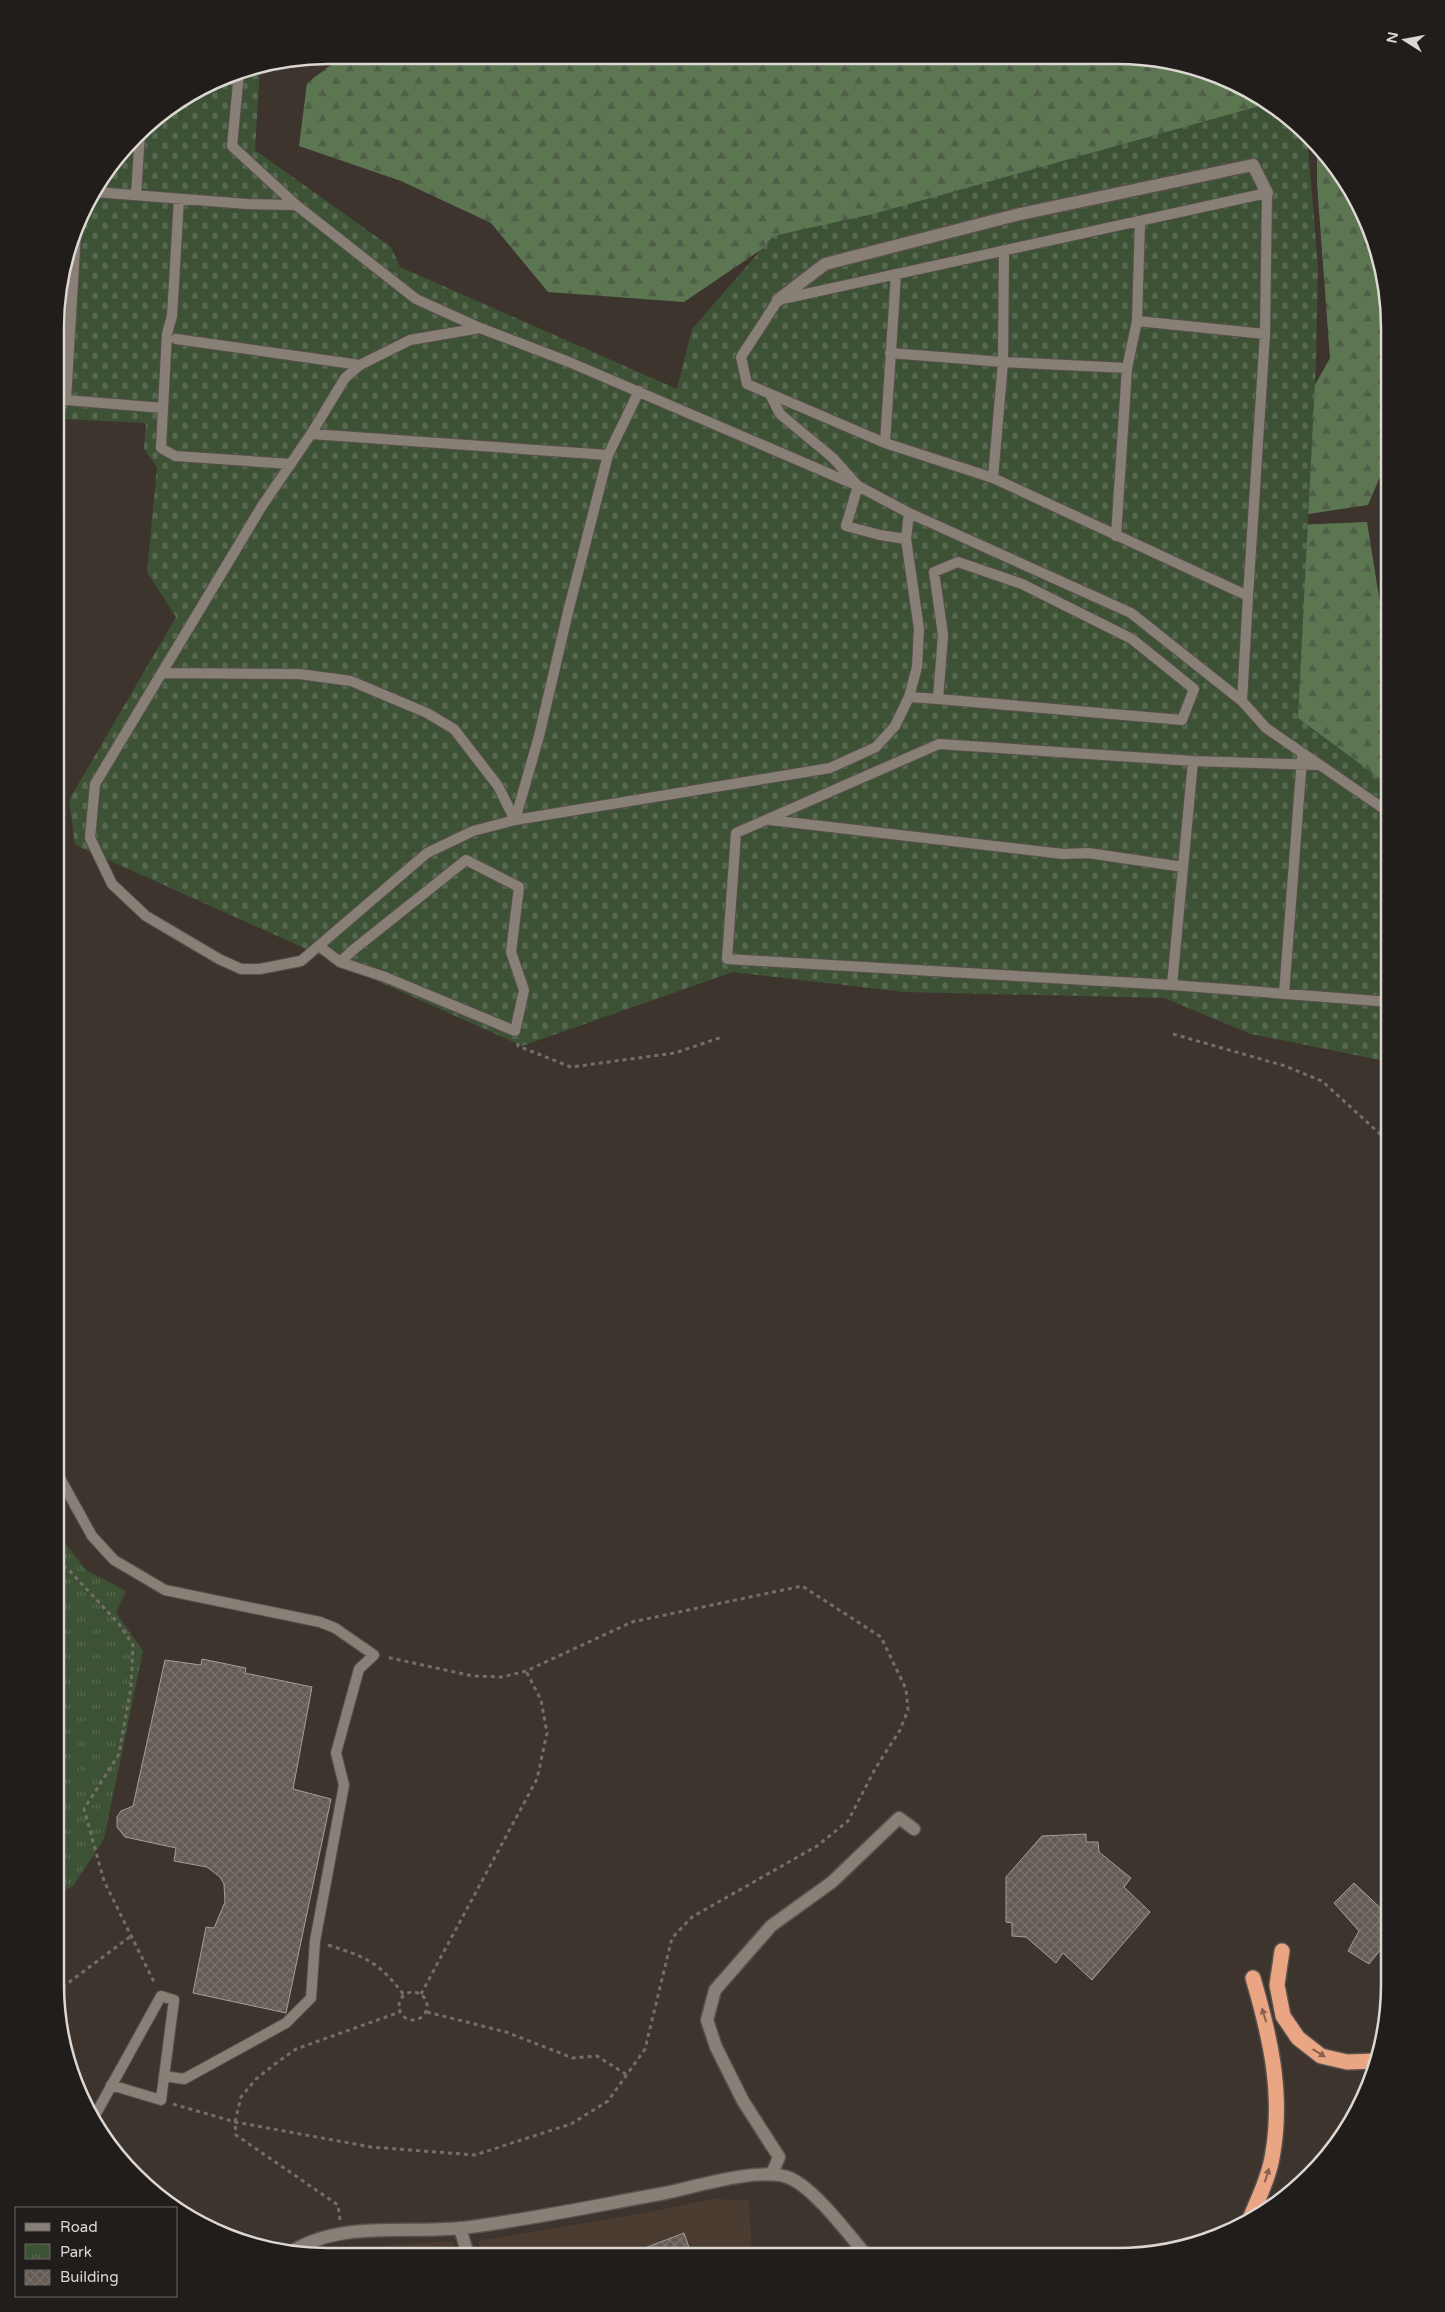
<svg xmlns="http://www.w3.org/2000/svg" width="1445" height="2312" viewBox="0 0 1445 2312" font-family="'Varela Round',sans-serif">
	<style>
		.built { fill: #4a3c31 }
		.forest { fill: url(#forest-firs) }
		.cemetery { fill: url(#cemetery-stones) }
		.park { fill: url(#park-tufts) }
		.building { fill: url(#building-cross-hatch); stroke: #a89d95 }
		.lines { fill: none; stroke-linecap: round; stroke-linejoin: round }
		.lane-casing { stroke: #57504b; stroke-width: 12 }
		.street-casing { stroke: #57504b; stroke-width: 15 }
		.secondary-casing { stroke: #57504b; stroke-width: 15 }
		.highway-casing { stroke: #57504b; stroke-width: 18 }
		.path { stroke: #756e68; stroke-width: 3; stroke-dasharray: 4 4; stroke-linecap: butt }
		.lane { stroke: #887f77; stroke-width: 10 }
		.street { stroke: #887f77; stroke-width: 12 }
		.secondary { stroke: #887f77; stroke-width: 12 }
		.highway { stroke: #eaa582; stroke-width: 15 }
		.oneway { fill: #86614e }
		.rim { fill: none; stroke: #dcd7d3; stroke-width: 2.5 }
	</style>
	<defs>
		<pattern id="forest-firs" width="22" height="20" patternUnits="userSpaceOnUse" patternTransform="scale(1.25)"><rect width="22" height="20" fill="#5b7651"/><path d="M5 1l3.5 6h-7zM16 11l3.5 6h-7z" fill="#505e49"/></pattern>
		<pattern id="cemetery-stones" width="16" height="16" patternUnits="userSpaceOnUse" patternTransform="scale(1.25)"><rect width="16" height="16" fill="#3d5135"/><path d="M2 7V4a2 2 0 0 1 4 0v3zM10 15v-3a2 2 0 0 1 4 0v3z" fill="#586951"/></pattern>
		<pattern id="park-tufts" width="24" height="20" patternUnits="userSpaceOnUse" patternTransform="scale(1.25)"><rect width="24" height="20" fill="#3d5135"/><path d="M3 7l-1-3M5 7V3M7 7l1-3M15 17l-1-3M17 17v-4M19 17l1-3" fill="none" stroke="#586951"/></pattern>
		<pattern id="building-cross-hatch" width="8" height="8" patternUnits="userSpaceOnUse" patternTransform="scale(1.25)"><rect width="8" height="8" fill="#645b53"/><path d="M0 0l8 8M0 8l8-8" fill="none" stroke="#7a726b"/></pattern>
	</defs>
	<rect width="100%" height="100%" fill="#3d342e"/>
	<!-- built -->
	<path class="built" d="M712,2199L749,2200L752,2256L482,2255L478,2241L644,2213Z
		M453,2241L457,2255H381V2246Z"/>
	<!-- forest -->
	<path class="forest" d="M344,55L1154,57L1222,76L1284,111L774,241L684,302L548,292L491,223L401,181L299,146L307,83Z
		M1317,145L1334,162L1369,223L1390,327V453L1368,505L1295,516L1274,458L1330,358L1317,184Z
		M1367,522L1386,641L1390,648V800L1277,727L1269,526Z"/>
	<!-- cemetery -->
	<path class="cemetery" d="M260,68L255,150L391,247L400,267L677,389L692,329L773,236L873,214L1270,103L1284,111L1307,135L1318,267L1316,363L1298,718L1390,786V1062L1251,1034L1164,998L904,992L733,972L522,1046L75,845L69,800L176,617L147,572L157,467L144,449L146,423L62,419L57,409V292L83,207L148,123L223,76Z"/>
	<!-- park -->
	<path class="park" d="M56,1525L66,1544L86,1570L126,1591L116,1613L143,1651L104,1839L73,1886L55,1896Z"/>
	<!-- building -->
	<path class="building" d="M202,1659L246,1668L245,1673L312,1687L293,1789L331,1799L286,2013L193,1993L206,1927L214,1928L225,1902L224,1884L220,1877L207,1867L174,1861L176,1848L125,1837L117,1827V1817L121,1811L133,1806L165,1660L201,1665Z
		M1086,1834V1842H1098L1099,1852L1131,1878L1124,1887L1150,1912L1092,1980L1063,1953L1056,1963L1026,1937L1012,1936V1923L1006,1922V1877L1042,1836Z
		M1354,1883L1389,1916V1939L1369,1964L1348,1951L1359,1931L1334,1903Z
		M684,2233L692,2256H629V2254Z"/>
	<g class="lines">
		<defs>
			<path id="lane" d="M239,73L232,146L296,205L416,299L480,328L569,362L858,486L909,513L1131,613L1242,701L1266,728L1390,813
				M218,79L238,80
				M95,192L247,204L296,205
				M1267,193L1265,334L1248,596L993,478L885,443L747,384L741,357L778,300Z
				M136,195L140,133
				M76,232L66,400L163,408L161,448L175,456L291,464
				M1137,321L1265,334
				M480,328L410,340L360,365L345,378L311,434L262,506L95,784L90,838L112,884L146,916L219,959L241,969H260L301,961L427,853L473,831L515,820L830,768L876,747L895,726L909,697L917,667L919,629L906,539L909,513
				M176,339L360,365
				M890,353L1003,362L1127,368
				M771,396L780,414L833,458L858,486L846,526L880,535L906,539
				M163,408L167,334L172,316L179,199
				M311,434L608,455
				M885,443L896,274
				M993,478L1003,362L1004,250
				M1116,536L1127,368L1137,321L1140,222
				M163,673L299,674L351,681L427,713L454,729L498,786L515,820
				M909,697L938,699L1182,720L1194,689L1132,639L1022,584L958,562L934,572L943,635L938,699
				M1242,701L1248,596
				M1319,765L1193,761L939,744L736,833L727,959L1172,985L1390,1002
				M515,820L539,736L568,612L608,455L639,391
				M770,820L1063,854L1088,853L1183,867
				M319,946L340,962L385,977L515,1031L524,990L511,952L519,887L466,860L353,950L340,962
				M1172,985L1193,761
				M1284,994L1302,758
				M56,1471L92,1536L114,1560L165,1590L320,1622L335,1628L374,1655L359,1669L336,1753L344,1785L315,1941L311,1998L286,2023L184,2079L164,2076
				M93,2119L161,1996L174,2000L161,2100L111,2085"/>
			<path id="street" d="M778,300L825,264L1016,215L1253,165L1267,193
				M772,2174L779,2157L743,2101L716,2047L707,2020L715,1990L771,1926L832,1882L899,1818L914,1829
				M460,2228L468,2255"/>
			<path id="secondary" d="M288,2254C337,2220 405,2234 462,2228C528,2220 594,2206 660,2194C693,2188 755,2167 787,2177C812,2185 849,2235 867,2256"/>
			<path id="highway" d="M1282,1951L1277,1985L1283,2016L1298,2038L1321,2056L1347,2062L1376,2061
				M1249,2221C1258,2199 1270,2175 1273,2152C1283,2092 1270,2036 1253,1978"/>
		</defs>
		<!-- lane casing -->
		<use href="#lane" class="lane-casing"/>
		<!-- street casing -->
		<use href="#street" class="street-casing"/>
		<!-- secondary casing -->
		<use href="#secondary" class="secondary-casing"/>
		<!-- highway casing -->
		<use href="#highway" class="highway-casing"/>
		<!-- path -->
		<path class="path" d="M1173,1034L1285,1066L1322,1081L1390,1143
			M518,1043V1046L571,1067L675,1053L722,1037
			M56,1562L69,1570L119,1624L133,1645L131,1687L119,1754L84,1809L104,1881L155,1984
			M328,1945C366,1957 379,1962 404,1995
			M399 2006a14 14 0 1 1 28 0a14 14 0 1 1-28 0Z
			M56,1992L131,1936
			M421,1994L537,1779L547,1733L541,1700L526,1671
			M427,2012L506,2032L573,2058L597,2056L627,2075
			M173,2104L235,2122L371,2147L475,2155L571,2124L608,2101L645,2049L672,1938L692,1917L817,1846L848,1821L875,1769L900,1730L908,1710L906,1689L881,1637L802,1586L632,1622L526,1671L502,1677L473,1676L386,1657
			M340,2220L338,2205L236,2135L235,2122L241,2097L256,2079L275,2064L296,2049L400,2012"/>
		<!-- lane -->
		<use href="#lane" class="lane"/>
		<!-- street -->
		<use href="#street" class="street"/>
		<!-- secondary -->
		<use href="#secondary" class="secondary"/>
		<!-- highway -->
		<use href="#highway" class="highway"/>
	</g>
	<!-- one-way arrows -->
	<defs><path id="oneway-solid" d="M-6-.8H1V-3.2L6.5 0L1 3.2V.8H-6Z" transform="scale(1.25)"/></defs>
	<g class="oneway">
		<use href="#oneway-solid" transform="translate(1264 2015) rotate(-107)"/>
		<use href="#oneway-solid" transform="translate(1319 2053) rotate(31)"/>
		<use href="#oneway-solid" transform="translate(1267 2175) rotate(-73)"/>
	</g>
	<!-- crop -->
	<path d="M0 0H1445V2312H0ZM328 64H1117A264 264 0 0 1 1381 328V1984A264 264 0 0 1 1117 2248H328A264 264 0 0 1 64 1984V328A264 264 0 0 1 328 64Z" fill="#211d1a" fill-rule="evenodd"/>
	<path class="rim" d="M328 64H1117A264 264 0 0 1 1381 328V1984A264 264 0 0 1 1117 2248H328A264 264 0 0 1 64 1984V328A264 264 0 0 1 328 64Z"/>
	<!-- legend -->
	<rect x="15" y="2207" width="162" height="90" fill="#211d1a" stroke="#6c6764"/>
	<rect x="25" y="2223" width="25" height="8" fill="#887f77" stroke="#6c6764"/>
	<text x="60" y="2232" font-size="15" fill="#dcd7d3">Road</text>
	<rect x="25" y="2244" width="25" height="15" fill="url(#park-tufts)" stroke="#6c6764"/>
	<text x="60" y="2257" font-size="15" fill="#dcd7d3">Park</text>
	<rect x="25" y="2270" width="25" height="15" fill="url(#building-cross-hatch)" stroke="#6c6764"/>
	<text x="60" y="2282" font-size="15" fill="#dcd7d3">Building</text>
	<!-- north arrow -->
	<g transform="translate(1405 40) rotate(281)" stroke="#211d1a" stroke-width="4" paint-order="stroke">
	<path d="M0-4L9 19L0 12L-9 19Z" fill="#dcd7d3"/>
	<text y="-8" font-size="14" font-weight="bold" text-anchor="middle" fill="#dcd7d3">N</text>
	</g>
</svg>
